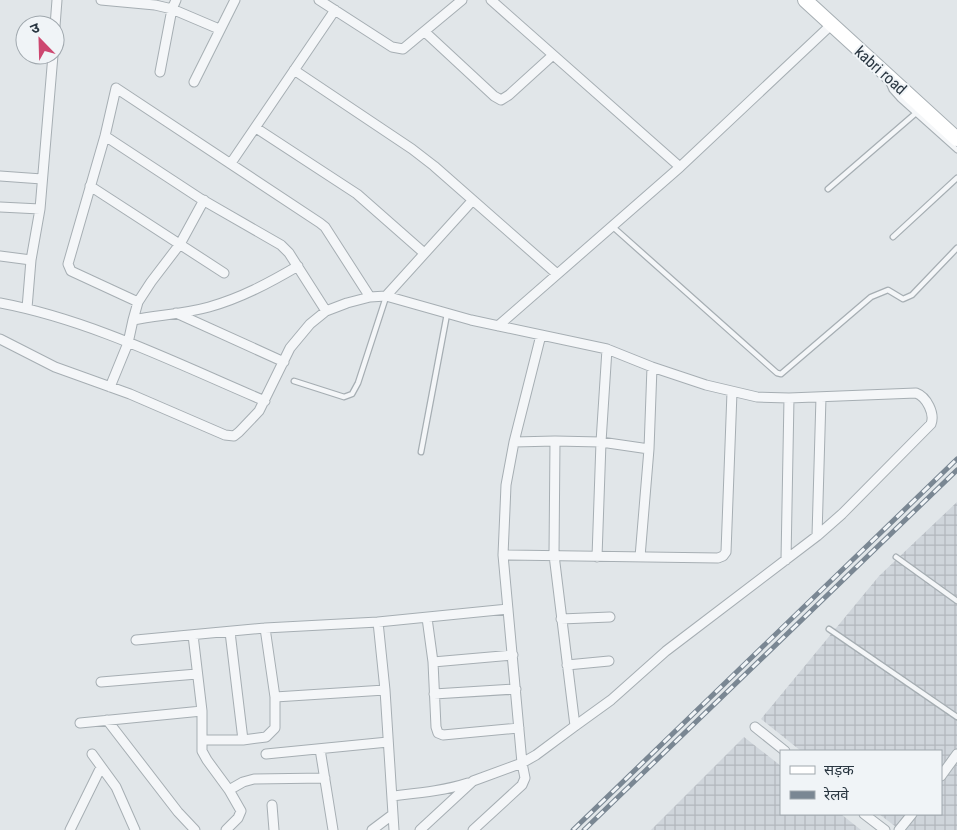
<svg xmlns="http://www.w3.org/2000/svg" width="957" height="830" viewBox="0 0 957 830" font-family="'Roboto Condensed','Noto Sans Devanagari',sans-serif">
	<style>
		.industrial { fill: url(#industrial-grid) }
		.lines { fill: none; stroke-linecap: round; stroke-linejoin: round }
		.lane-casing { stroke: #a6aeb3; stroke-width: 7 }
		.street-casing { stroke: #a6aeb3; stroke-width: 11 }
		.secondary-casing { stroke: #a6aeb3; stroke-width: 16 }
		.lane { stroke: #f4f6f8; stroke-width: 4.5 }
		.street { stroke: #f4f6f8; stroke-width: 9 }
		.secondary { stroke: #fff; stroke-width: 14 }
		.rail-casing { stroke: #7a8793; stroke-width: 5 }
		.rail { stroke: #f0f4f7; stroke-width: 3; stroke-dasharray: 9; stroke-linecap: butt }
		.labels { text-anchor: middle; stroke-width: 4; stroke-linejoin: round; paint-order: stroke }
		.street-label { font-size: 16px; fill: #293641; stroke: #f0f4f7 }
	</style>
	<defs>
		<pattern id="industrial-grid" width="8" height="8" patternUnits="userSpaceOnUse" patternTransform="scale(1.25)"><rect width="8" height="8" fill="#cfd5db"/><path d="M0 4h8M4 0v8" fill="none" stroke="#b2b7bd"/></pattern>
	</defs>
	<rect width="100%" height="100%" fill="#e1e6e9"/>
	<!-- industrial -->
	<path class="industrial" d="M957,502V830H900L879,814H941V751H801L761,719L879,576Z
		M744,737L781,766V814H841L861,830H651Z"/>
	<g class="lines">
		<defs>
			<path id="lane" d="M889,83L892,90L900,99L957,150
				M828,189L916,113
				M613,227L777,373L781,374L871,297L888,290L903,299L912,295L957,248
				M893,237L957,178
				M294,381L344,397L352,394L358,383L386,297
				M421,452L447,314
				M896,557L957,601
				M829,629L957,717"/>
			<path id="street" d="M101,0L155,5L172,9L219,29
				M319,0L392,47L403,49L462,0
				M491,0L680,167
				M55,26L57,0
				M425,32L494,96L501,100L509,95L553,55
				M294,70L412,149L434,166L557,274
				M160,72L172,9L176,0
				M194,82L235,0
				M256,128L357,194L424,253
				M105,136L201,199L281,245L289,253L326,311
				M231,163L335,10
				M0,176L42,179
				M90,186L224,273
				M0,207L40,209
				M0,256L31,260
				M386,296L472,201
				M138,302L71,271L68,264L105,136L116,88L320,223L325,227L370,297
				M0,303C91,320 180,365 265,401
				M27,308L31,260L40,209L53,55
				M176,313L284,362
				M133,320C158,315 184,314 209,307C241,298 269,283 298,266
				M498,326L680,167L831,25
				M0,339L55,367L130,394L225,435L234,436L239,432L259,411L290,348L310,324L326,311L347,303L370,297L386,296L471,320L607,349L652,367L706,385L757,397L789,398L916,393C927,397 935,414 931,424L842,514L817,536L666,651L611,700L575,726L536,755L522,763L473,781L420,830
				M110,387L128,343L133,320L138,302L151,282L180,244L204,200
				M555,441L554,555L575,726
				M514,442L555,441L601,442L649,449
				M817,536L821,397
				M503,555L718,558L723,556L726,552L732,392
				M597,557L601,442L607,349
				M640,557L649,449L652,367
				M786,560L789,398
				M427,618L433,662L436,727L438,733L443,735L519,728
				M561,619L610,617
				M378,622L385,690L394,830
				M230,632L243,740
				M193,635L202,711V751L207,760L229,790L241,811L238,818L226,830
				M136,640L265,628L378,622L508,609
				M433,662L513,655
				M567,665L609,661
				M101,682L197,674
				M434,694L516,689
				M275,697L385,690
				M107,720L178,812L195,830
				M80,723L202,711
				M755,727L785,751
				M202,740H243L266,737L275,728V697L265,628
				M320,749L333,830
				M92,754L116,787L135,830
				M266,754L388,742
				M941,776L957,754
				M229,790L243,782L254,779L325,778
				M392,796C418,793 443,791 468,783
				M272,805L274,830
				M864,814L885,830
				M70,830L101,767
				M372,830L392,815
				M473,830L522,785L525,778L522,763L503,555L505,509L506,485L514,442L541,335
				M899,830L912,814"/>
			<path id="secondary" d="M805,0L957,139"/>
		</defs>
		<!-- lane casing -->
		<use href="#lane" class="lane-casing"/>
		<!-- street casing -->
		<use href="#street" class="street-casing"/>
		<!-- secondary casing -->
		<use href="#secondary" class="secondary-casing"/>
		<!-- lane -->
		<use href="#lane" class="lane"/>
		<!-- street -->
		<use href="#street" class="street"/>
		<!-- secondary -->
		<use href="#secondary" class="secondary"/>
		<defs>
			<path id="rail" d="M573,830L957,459
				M584,830L957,470"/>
		</defs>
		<!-- rail casing -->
		<use href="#rail" class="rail-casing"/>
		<!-- rail -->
		<use href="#rail" class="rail"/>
	</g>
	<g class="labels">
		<!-- street labels -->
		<g class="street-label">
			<text transform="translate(881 70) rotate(42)" y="6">kabri road</text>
		</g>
	</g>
	<!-- legend -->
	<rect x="780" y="750" width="162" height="65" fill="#f0f4f7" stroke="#a0a8ae"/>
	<rect x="790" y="766" width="25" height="8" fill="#ffffff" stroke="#a0a8ae"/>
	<text x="824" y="775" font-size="15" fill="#293641">सड़क</text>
	<rect x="790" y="791" width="25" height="8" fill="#7a8793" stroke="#a0a8ae"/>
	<text x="824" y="800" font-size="15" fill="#293641">रेलवे</text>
	<!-- north arrow -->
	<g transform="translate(40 40) rotate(337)"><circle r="24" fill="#f0f4f7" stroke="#a0a8ae"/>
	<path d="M0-4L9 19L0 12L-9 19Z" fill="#cd4770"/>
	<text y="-8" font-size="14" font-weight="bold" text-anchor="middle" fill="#293641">उ</text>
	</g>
</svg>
